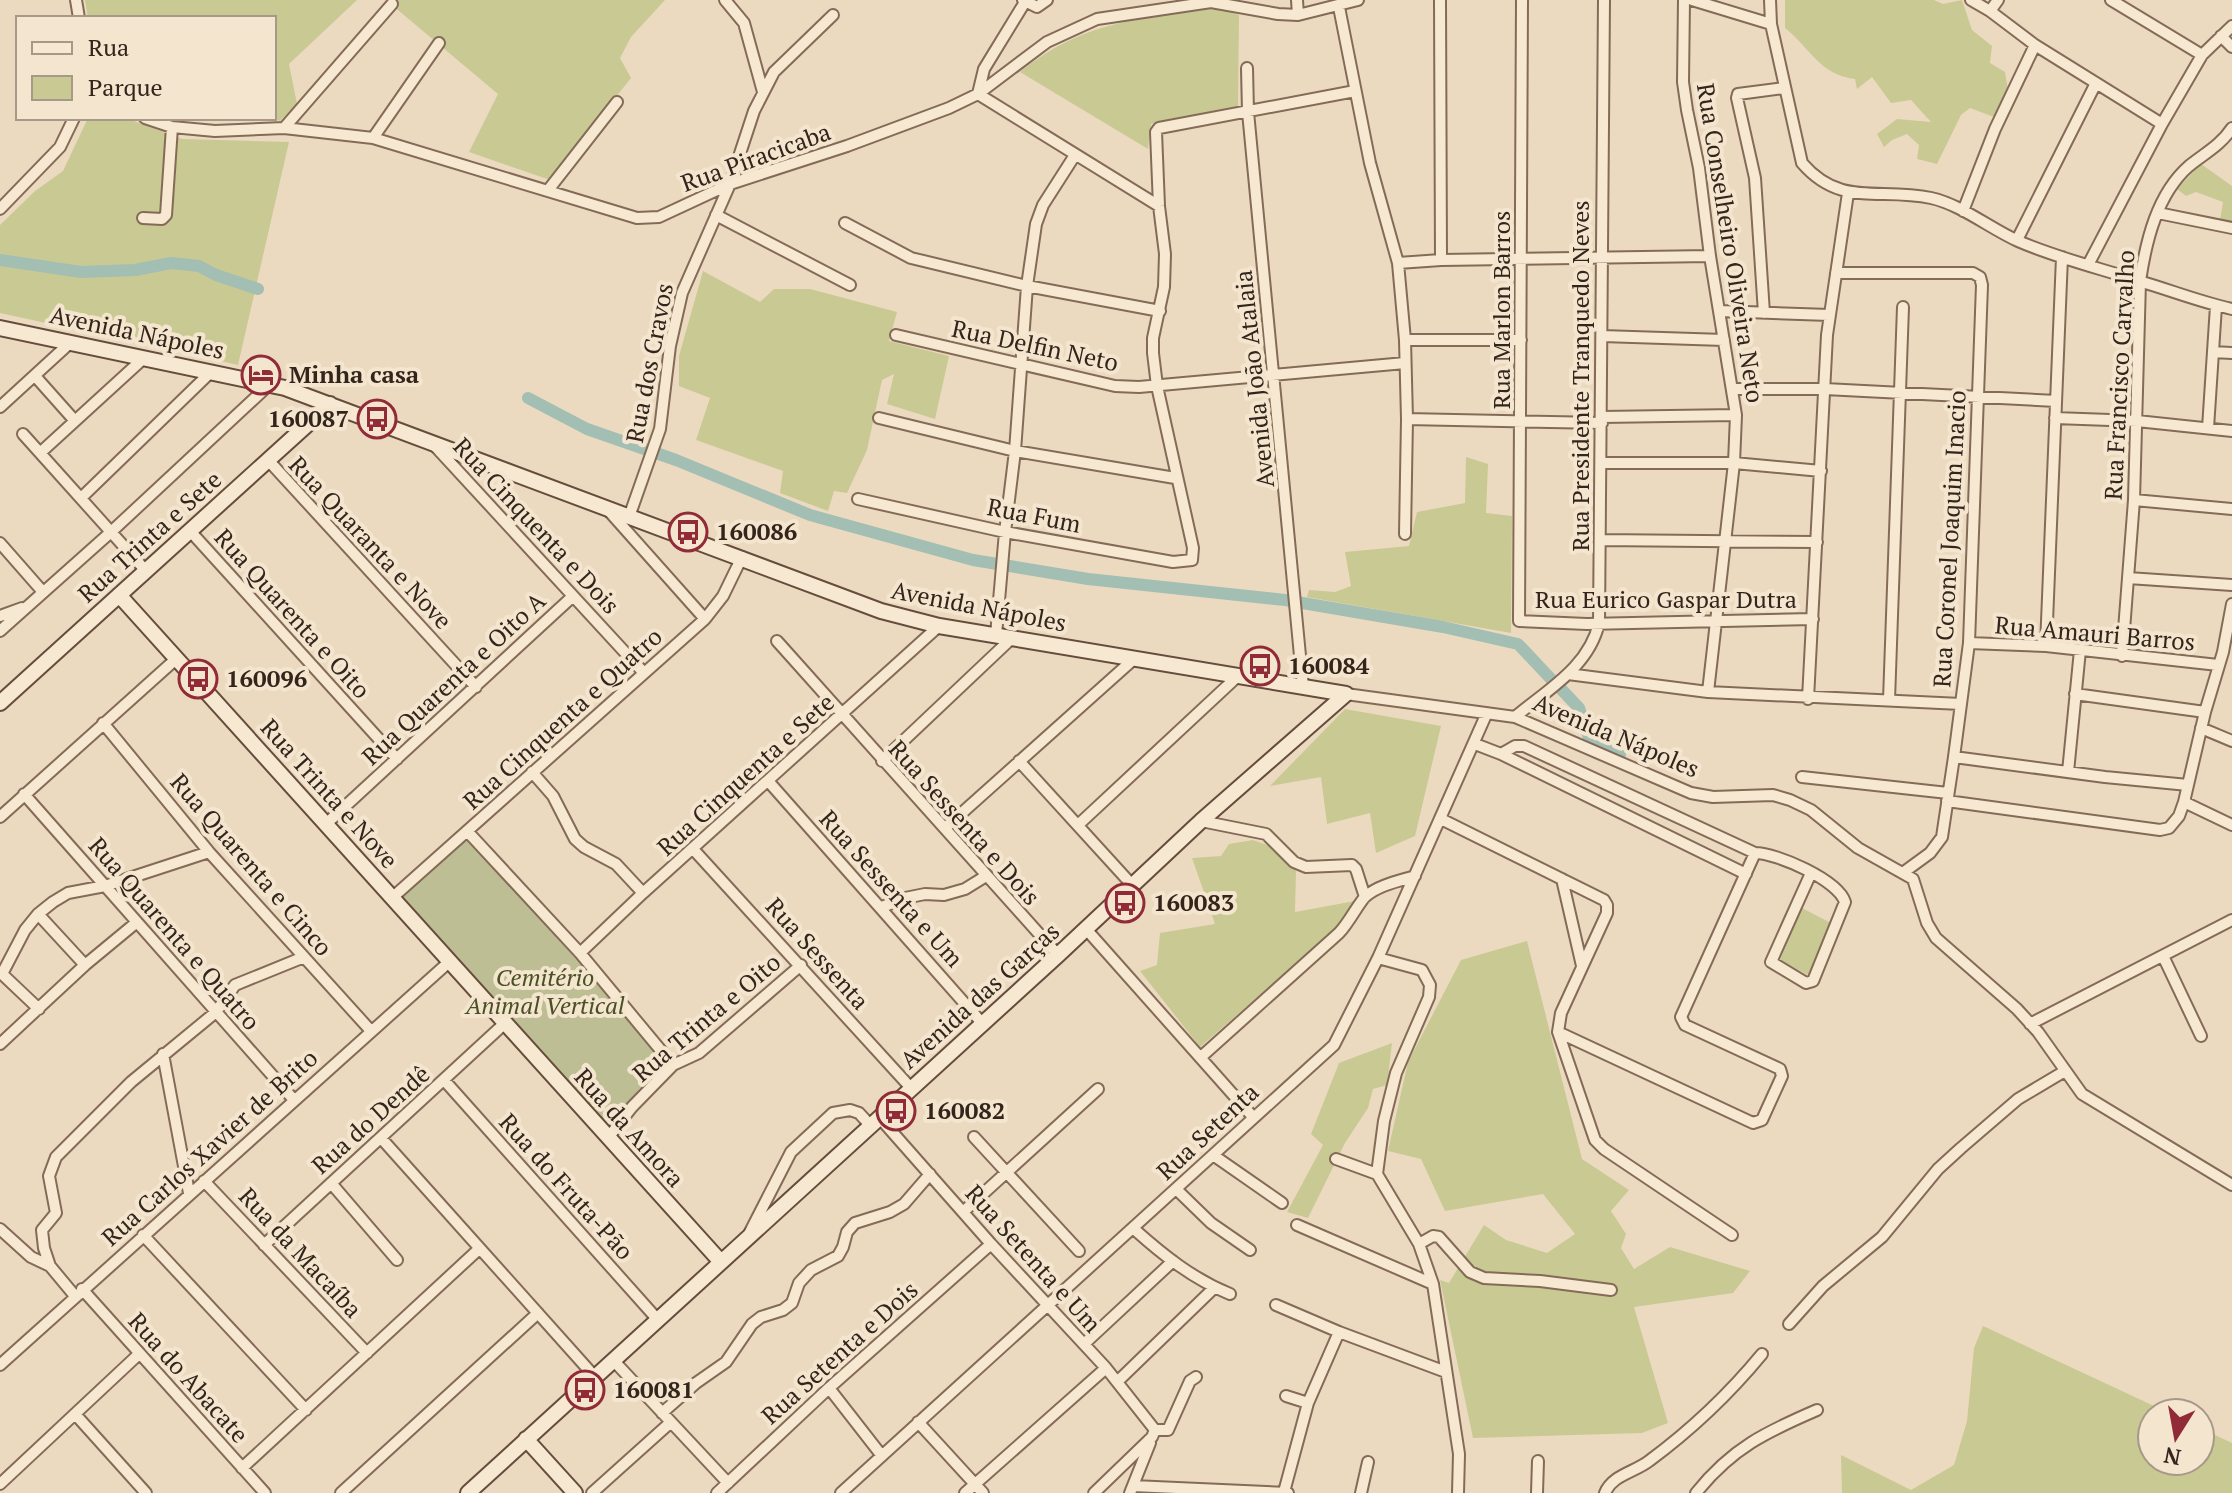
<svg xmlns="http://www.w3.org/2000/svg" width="2232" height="1493" viewBox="0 0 2232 1493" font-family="'PT Serif',serif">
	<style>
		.green { fill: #c9c994 }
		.cemetery { fill: #bebe94 }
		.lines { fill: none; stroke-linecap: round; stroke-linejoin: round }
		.canal { stroke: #a3beb3; stroke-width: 12 }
		.street-casing { stroke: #846b58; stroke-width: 14 }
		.secondary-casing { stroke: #664c3c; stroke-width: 18 }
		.street { stroke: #f7e8d2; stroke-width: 10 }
		.secondary { stroke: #f7e8d2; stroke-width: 14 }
		.labels { text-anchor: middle; stroke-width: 8; stroke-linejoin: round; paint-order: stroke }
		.street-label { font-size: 24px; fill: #34251c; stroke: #f4e5cf }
		.poi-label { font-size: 24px; font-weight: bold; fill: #34251c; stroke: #f4e5cf; text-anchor: start }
		.park-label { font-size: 24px; font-style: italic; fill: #4a5024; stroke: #f4e5cf }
	</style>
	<rect width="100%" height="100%" fill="#ecdac0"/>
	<!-- green -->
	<path class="green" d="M85,0H357L289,64L297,104L280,121L273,118L274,18H88Z
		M386,0H665L631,37L620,58L631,78L550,180L469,152L498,94Z
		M1785,0H1934L1943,4L1962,0L1972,30L1992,46L1990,63L2005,72L2008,90L1994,117L1970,108L1961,115L1937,164L1917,159L1919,145L1907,134L1892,140L1884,147L1877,134L1897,119L1931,122L1911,100L1891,103L1872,77L1857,89L1855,79C1820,75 1810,48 1785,28Z
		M1206,9H1222L1239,15L1238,108L1151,124L1148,149L1020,72C1080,23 1134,19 1206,9Z
		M88,118H126L182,139L289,142L238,365L0,313V225L35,191L63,171Z
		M2201,164L2232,186V228L2219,226L2223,202L2196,192L2186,196L2177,189Z
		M703,271L760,302L774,289H810L897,312L889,341L949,356L935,419L887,404L894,374L882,380L867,450L847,493L834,491L828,511L780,493L783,471L696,440L710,398L679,386V356Z
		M1466,457L1488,464L1486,513L1512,516L1511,633L1307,597L1309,590L1335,592L1351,586L1345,552L1409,546L1417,512L1465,503Z
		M1345,709L1441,726L1415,836L1376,853L1370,813L1327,824L1321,777L1270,786Z
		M1253,840L1267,845L1296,871L1295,912L1355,901L1346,920L1200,1047L1140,971L1157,965L1160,933L1215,924L1192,858L1221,856L1229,844Z
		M1802,908L1831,923L1810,976L1780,960Z
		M1527,941L1582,1159L1629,1190L1611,1211L1626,1234L1621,1248L1634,1269L1670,1247L1750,1271L1733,1293L1634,1307L1668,1423L1642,1433L1473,1438L1440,1280L1449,1283L1484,1225L1506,1240L1547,1253L1575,1234L1543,1194L1445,1211L1421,1159L1388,1151L1408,1062L1461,960Z
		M1392,1043L1387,1085L1373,1089L1368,1108L1345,1143L1308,1218L1287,1212L1323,1145L1311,1134L1339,1063Z
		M1983,1326L2169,1413H2152V1461H2200V1428L2232,1443V1493H1842L1841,1455L1911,1490L1954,1465L1967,1421L1974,1348Z"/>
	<!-- cemetery -->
	<path class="cemetery" d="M467,831L673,1065L608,1138L393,897Z"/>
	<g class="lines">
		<!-- canal -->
		<path class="canal" d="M0,260L81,272L135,270L171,263L199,266L216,275L258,289
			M528,398L587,429L676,460L810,515L973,560L1088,579L1285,600L1443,627L1518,644L1551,679
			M1561,689L1579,708L1590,741L1620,754"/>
		<defs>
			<path id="street" d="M76,0L79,18
				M725,0L744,23L763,92
				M1023,0L1037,7L1047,0
				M1297,0L1298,15
				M1440,0L1441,260
				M1522,0L1519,621L1587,624L1813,619
				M1684,0L1683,82L1687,110L1699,168L1710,256L1736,415L1734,463L1708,692
				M1692,0L1771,24
				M1770,0L1771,24L1802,163C1841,208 1879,187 1931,198C1962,205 1989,228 2018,241C2057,258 2099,268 2139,281C2170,290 2200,302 2232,309
				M1971,0L1990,11L2035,45L2162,124
				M2111,0L2202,55
				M1339,7L1370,163L1398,263L1405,340L1407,419L1405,534
				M1990,11L1998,0
				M2221,36L2232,47
				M1247,68L1248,112L1303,687
				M978,94L1159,206
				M978,94L984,69L1025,2
				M145,118L172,127L215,131L284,128L373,138L637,218L659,217L730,184L847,146L949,108L978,94L1047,42L1097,19L1211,2L1278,14L1298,15L1358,0
				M284,128L392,4
				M373,138L439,43
				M549,189L617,102
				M0,209L60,147L74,118
				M1963,211L1995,129L2035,45
				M2158,213L2232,228
				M716,215L850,285
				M143,218L162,219L166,215L172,127
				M845,223L911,258L1027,286L1160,311
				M2017,240L2096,83
				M1398,263L1441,260L1710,256
				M2088,265L2162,124L2202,55L2232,26
				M1836,273H1973L1980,277L1982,285L1969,643L1954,757L1942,837L1930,853L1904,872
				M1719,311L1829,315
				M1764,313L1755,178L1737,98L1738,94L1784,88
				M896,335L1115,386L1139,387L1405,363
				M1602,336L1724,340
				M1405,340H1521
				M2213,352L2232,353
				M35,376L75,421
				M1734,389H1825L2056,401
				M0,407L71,342
				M1602,417L1736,415
				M879,418L1015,451L1175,478
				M2055,418L2137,421L2232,431
				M1407,419L1602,423
				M2208,428L2216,306
				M23,434L146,571
				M434,445L644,673
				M40,453L145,357
				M268,460L476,687
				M1602,463H1734L1821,471
				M81,498L212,371
				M858,499L1005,532L1173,562L1192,560L1193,548L1157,386L1153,353V338L1164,287L1165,254L1159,206L1156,132L1159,128L1355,91
				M2134,500L2232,509
				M608,510L705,619
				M629,517L660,429L670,346L682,293L730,184L754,111L774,72L833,15
				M191,532L397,759
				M1600,540L1817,542
				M0,543L43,592
				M2128,578L2232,585
				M0,616L22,608
				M0,631L111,532L270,384
				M996,635L1005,532L1015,451L1027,286L1036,224L1043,205L1075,155
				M777,641L1058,955
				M1969,643L2046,646L2218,665
				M2046,646L2062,257
				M2122,656L2134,500L2140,281C2146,241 2157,194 2189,166C2205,153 2220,146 2232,128
				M1568,674L1708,692L1961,704
				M1346,694L1515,717L1691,793L1713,797L1773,795L1790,800L1811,810L1858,848L1913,879L1927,923L1936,938L2017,1009L2038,1032L2082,1094L2232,1185
				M2075,694L2205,712
				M1808,699L1827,335L1848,193
				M1889,700L1903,307
				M1515,717C1547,690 1589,667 1599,623L1604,0
				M103,723L209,852L371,1031
				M2201,728L2232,741
				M1475,744L1501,754L1746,874
				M1501,754L1515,746H1524L1755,853C1777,853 1838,880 1845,902L1813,981L1806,983L1771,962L1811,873
				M1954,757L2105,777L2188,785
				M882,761L1012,638
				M1019,761L1133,886
				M532,772L553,796L575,839L584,847L616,864L643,893
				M2068,772L2080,650
				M1802,777L1948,793
				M769,782L982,1023
				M24,794L294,1100
				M1947,801L2160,830L2169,828L2179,816L2184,802L2205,712L2223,652L2232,604
				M2184,802L2232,825
				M0,817L176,659
				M1441,819L1604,900L1607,905V913L1561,1013L1558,1032L1595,1140L1604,1149L1732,1235
				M1201,821L1266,834L1294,862L1306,867L1352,865L1356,869L1365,897
				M327,823L572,597
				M1078,825L1239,675
				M945,828L1135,658
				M467,831L580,953L673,1065
				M693,849L911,1088
				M1562,879L1582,966
				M393,897L705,619L723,596L742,557
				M882,907L905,898L925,894L944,895L965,889L986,876
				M38,914L85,965
				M1086,929L1253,1117
				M580,953L643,893L939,626
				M2163,956L2201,1036
				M1378,958L1422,970L1430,985L1429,997L1396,1073L1384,1121L1377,1174L1419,1244L1433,1284L1459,1454L1458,1493
				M0,972L39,1009
				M2,974L25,930L38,914L53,902L68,893L105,886L209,852
				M2030,1024L2232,920
				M1558,1032L1753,1123L1762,1120L1782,1076L1780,1069L1685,1025L1681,1017L1755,853
				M0,1044L85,965L137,922
				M163,1054L189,1193
				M1201,1057L1339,933C1349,923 1359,902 1366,896C1379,885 1399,881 1415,876
				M444,1080L658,1320
				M879,1117L991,1244L1106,1368L1155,1430
				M974,1137L1079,1251
				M381,1138L595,1377
				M608,1138L632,1107L673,1065L699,1053L801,965
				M1213,1155L1282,1203
				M1336,1159L1377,1174
				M204,1181L367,1353
				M331,1183L397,1260
				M1176,1189L1211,1223L1250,1250
				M963,1212L1098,1089
				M1297,1225L1433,1284
				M0,1229L31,1257L50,1266L75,1296
				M1134,1229C1163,1255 1193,1279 1230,1294
				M750,1232L791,1152L833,1113L850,1110L859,1113L870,1125
				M143,1235L306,1410
				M1419,1244L1433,1236L1439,1237L1470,1272L1484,1278L1540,1281L1611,1290
				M264,1245L504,1024
				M50,1266L44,1248L42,1230L56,1213L49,1176L56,1157L131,1082L216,1012L235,985L304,957
				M82,1289L265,1493
				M1276,1305L1339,1332L1446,1372
				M1789,1324L1823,1286L1882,1237L1938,1169L1961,1148L2018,1099L2065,1071
				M1084,1344L1173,1261
				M613,1360L728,1483
				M0,1365L449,962
				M1118,1381L1214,1288
				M829,1388L882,1456
				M1286,1396L1308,1403
				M662,1413L696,1383L726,1362L752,1324L761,1317L783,1310L792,1303L799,1283L811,1270L838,1256L843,1247L847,1232L855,1223L890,1212L904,1204L930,1174
				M75,1414L146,1493
				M918,1422L983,1493
				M1155,1430H1168L1190,1381L1196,1377
				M242,1468L479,1249
				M0,1484L139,1354
				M1133,1486L1288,1493
				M1284,1492L1308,1403L1339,1332
				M341,1493L538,1313
				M592,1493L671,1422
				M717,1493L829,1388L991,1244
				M841,1493L1334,1045L1378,958L1486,715
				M965,1493L1106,1368
				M1094,1493L1152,1437L1155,1430
				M1130,1493L1150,1443
				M1361,1493L1368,1462
				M1537,1493L1538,1461
				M1605,1493C1612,1475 1635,1472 1649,1461C1691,1430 1729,1394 1762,1354
				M1696,1493C1732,1448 1766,1432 1817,1410"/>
			<path id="secondary" d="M0,328L285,388L881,611L939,626L1346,694
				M119,595L721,1262
				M0,703L330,404
				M526,1439L575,1493
				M468,1493L1058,955L1201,821L1346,694"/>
		</defs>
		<!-- street casing -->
		<use href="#street" class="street-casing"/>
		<!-- secondary casing -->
		<use href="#secondary" class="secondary-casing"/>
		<!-- street -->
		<use href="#street" class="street"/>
		<!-- secondary -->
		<use href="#secondary" class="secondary"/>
	</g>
	<!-- icons -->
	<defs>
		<symbol id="hotel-ring" viewBox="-11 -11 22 22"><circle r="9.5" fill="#f4e5cf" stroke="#912b37" stroke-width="1.5"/><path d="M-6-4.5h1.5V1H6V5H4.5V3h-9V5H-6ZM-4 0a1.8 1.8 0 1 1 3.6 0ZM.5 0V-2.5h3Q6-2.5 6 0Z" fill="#912b37"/></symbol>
		<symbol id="bus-ring" viewBox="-11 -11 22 22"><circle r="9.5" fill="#f4e5cf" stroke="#912b37" stroke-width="1.5"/><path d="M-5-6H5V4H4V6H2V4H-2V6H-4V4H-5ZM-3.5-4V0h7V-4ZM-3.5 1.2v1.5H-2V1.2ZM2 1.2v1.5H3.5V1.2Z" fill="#912b37"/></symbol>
	</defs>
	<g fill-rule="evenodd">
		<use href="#hotel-ring" x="239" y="353" width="44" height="44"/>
		<use href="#bus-ring" x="355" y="397" width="44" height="44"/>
		<use href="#bus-ring" x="666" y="510" width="44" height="44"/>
		<use href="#bus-ring" x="1238" y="644" width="44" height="44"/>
		<use href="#bus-ring" x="176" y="657" width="44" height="44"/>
		<use href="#bus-ring" x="1103" y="881" width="44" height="44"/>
		<use href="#bus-ring" x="874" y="1089" width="44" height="44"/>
		<use href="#bus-ring" x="563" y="1368" width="44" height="44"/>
	</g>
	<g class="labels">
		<!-- street labels -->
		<g class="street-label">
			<text transform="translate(756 158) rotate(-20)" y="8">Rua Piracicaba</text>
			<text transform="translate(1730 243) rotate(81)" y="8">Rua Conselheiro Oliveira Neto</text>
			<text transform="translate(1502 310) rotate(-90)" y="8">Rua Marlon Barros</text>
			<text transform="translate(137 333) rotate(12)" y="8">Avenida Nápoles</text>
			<text transform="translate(1035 346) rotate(12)" y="8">Rua Delfin Neto</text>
			<text transform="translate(650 363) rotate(-79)" y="8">Rua dos Cravos</text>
			<text transform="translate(2120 375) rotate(-87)" y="8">Rua Francisco Carvalho</text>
			<text transform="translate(1581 376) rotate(-90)" y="8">Rua Presidente Tranquedo Neves</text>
			<text transform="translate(1255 379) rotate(-96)" y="8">Avenida João Atalaia</text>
			<text transform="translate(1034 516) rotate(11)" y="8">Rua Fum</text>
			<text transform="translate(536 526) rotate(47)" y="8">Rua Cinquenta e Dois</text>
			<text transform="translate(150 537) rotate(-42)" y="8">Rua Trinta e Sete</text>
			<text transform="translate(1950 539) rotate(-87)" y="8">Rua Coronel Joaquim Inacio</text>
			<text transform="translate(370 543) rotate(47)" y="8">Rua Quaranta e Nove</text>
			<text x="1666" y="608">Rua Eurico Gaspar Dutra</text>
			<text transform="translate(979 607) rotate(11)" y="8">Avenida Nápoles</text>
			<text transform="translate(292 614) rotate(48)" y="8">Rua Quarenta e Oito</text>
			<text transform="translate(2095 634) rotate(5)" y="8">Rua Amauri Barros</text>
			<text transform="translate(454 679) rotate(-43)" y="8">Rua Quarenta e Oito A</text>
			<text transform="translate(563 719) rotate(-42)" y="8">Rua Cinquenta e Quatro</text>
			<text transform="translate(1616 736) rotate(23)" y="8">Avenida Nápoles</text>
			<text transform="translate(746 775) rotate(-42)" y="8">Rua Cinquenta e Sete</text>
			<text transform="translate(329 794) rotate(48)" y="8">Rua Trinta e Nove</text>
			<text transform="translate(964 823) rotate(48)" y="8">Rua Sessenta e Dois</text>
			<text transform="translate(251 865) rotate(49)" y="8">Rua Quarenta e Cinco</text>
			<text transform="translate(891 889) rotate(48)" y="8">Rua Sessenta e Um</text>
			<text transform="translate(174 934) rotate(49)" y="8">Rua Quarenta e Quatro</text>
			<text transform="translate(817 954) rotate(48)" y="8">Rua Sessenta</text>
			<text transform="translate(980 996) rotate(-42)" y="8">Avenida das Garças</text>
			<text transform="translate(707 1018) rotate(-40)" y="8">Rua Trinta e Oito</text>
			<text transform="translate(371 1120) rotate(-42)" y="8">Rua do Dendê</text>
			<text transform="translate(629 1128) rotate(48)" y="8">Rua da Amora</text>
			<text transform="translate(1208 1132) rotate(-43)" y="8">Rua Setenta</text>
			<text transform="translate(210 1148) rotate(-42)" y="8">Rua Carlos Xavier de Brito</text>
			<text transform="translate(566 1187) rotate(48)" y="8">Rua do Fruta-Pão</text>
			<text transform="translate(300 1253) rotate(47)" y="8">Rua da Macaíba</text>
			<text transform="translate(1033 1259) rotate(48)" y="8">Rua Setenta e Um</text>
			<text transform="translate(840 1353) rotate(-42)" y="8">Rua Setenta e Dois</text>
			<text transform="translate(188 1378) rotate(48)" y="8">Rua do Abacate</text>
		</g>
		<!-- poi labels -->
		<g class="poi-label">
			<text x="289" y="383">Minha casa</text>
			<text x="349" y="427" text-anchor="end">160087</text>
			<text x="716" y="540">160086</text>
			<text x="1288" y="674">160084</text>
			<text x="226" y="687">160096</text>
			<text x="1153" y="911">160083</text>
			<text x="924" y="1119">160082</text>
			<text x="613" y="1398">160081</text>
		</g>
		<!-- park labels -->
		<g class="park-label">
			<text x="545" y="986">Cemitério<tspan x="545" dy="28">Animal Vertical</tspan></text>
		</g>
	</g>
	<!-- legend -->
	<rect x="16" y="16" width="260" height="104" fill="#f4e5cf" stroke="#a79887" stroke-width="2"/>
	<rect x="32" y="42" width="40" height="12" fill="#f7e8d2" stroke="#a79887" stroke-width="2"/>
	<text x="88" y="56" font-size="24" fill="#34251c">Rua</text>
	<rect x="32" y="76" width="40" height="24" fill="#c9c994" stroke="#a79887" stroke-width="2"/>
	<text x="88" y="96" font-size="24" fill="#34251c">Parque</text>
	<!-- north arrow -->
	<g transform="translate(2176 1437) rotate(191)"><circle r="38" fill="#f4e5cf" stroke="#a79887" stroke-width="2"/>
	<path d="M0-6L14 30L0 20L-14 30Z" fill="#912b37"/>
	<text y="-12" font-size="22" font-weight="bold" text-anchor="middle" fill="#34251c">N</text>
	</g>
</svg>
